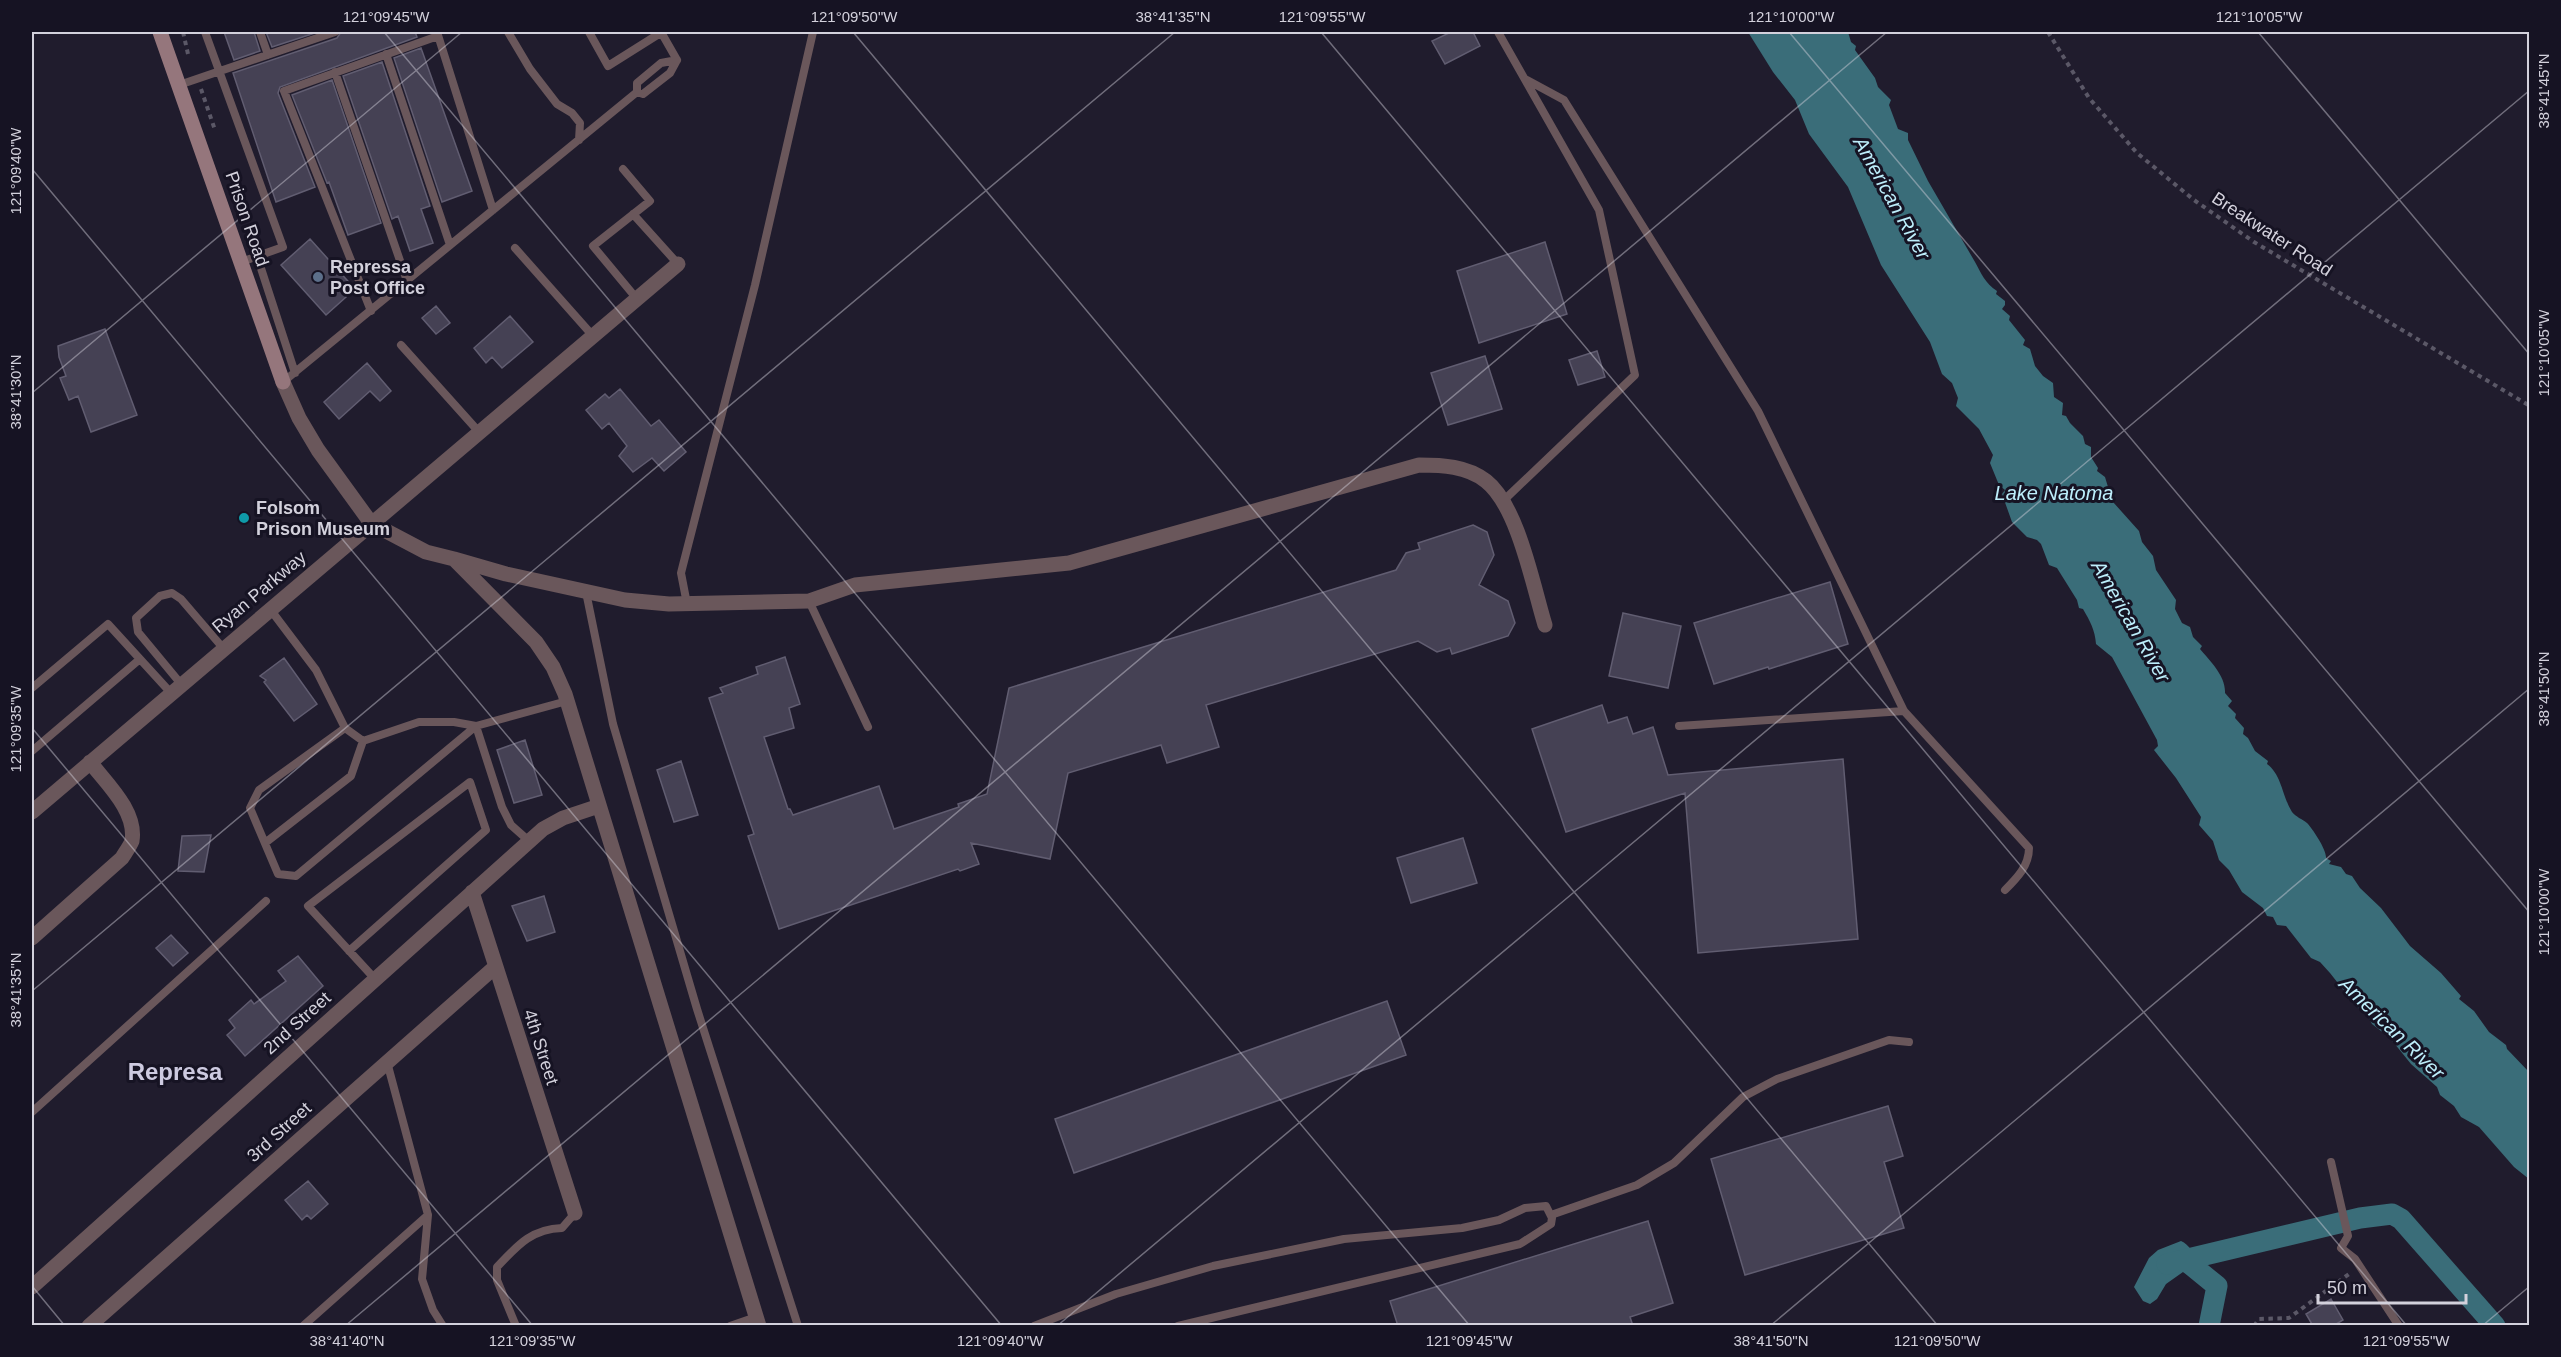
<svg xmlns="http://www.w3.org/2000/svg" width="2561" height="1357" viewBox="0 0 2561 1357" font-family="Arial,sans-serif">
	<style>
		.water { fill: #3a6d79 }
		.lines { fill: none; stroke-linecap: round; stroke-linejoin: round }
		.canal { stroke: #3a6d79; stroke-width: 21 }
		.building { fill: #454154; stroke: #615d71; stroke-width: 1.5 }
		.path { stroke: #5b5867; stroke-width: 4; stroke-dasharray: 4.5 4.5; stroke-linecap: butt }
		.lane { stroke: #6a575b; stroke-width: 8 }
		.street { stroke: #6a575b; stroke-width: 15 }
		.secondary { stroke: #95767c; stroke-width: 15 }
		.ticks { fill: none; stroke: #d3d1dc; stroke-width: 1.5; stroke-opacity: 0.45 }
		.service-dot { fill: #5c6f8a; stroke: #161323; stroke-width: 2 }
		.culture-dot { fill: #0f9aa8; stroke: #161323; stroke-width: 2 }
		.labels { text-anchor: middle; stroke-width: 6; stroke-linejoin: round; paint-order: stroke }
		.street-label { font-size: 18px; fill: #d3d1dc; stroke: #161323 }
		.poi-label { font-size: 18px; font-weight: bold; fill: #d3d1dc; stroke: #161323; text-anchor: start }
		.water-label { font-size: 20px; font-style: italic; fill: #bdeefb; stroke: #161323 }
		.district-label { font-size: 24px; font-weight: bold; fill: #cdcae0; stroke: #161323 }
		.neatline { fill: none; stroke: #d3d1dc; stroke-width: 2 }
		.ticks-label { font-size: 15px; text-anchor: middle; fill: #d3d1dc }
	</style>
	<rect width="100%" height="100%" fill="#201c2d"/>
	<!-- water -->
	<path class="water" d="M1748,32H1848L1851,42L1856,46L1855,50L1875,78L1878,87L1891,100L1889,105L1898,129L1908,133V140L1928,181L1975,262C1981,273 1985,283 1997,291L1996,294L2005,301V305L2002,309L2010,316L2009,320L2025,340L2023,345L2030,349L2035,366L2043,376L2053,383L2054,397L2063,403L2062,415L2066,416L2070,423L2083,436L2085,444L2091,447V457L2098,468L2097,471L2105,477L2108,487L2115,492L2113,502L2139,531L2142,542L2153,556L2156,570L2176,600L2175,609L2182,623L2190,627L2193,637L2202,646L2200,649C2210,661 2226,676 2225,693L2232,701L2228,706L2236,714L2235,718L2244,728L2243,734L2248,738L2255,751L2268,761L2267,764C2282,775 2282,796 2292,812C2296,817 2302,819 2307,823C2312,828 2327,850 2326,858L2331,861L2329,864L2341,867L2346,874L2352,876L2360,888L2381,908L2410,946L2441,973L2461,996L2459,999L2474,1011L2489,1032L2506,1045L2507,1049L2529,1072V1179L2514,1167L2479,1127L2461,1117L2454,1106L2440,1095L2437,1087L2411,1064L2390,1038L2372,1024L2368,1016L2356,1006L2330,973L2320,962L2311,958L2286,926L2277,925L2273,917L2267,916L2263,908L2242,892L2229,870L2219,860L2213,841L2199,825L2201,817L2176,778L2154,750L2158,746L2157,740L2112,657L2096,644C2095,630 2090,621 2083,609L2079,608L2077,600L2057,568L2049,565L2041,544L2037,540L2027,537L2012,522L2002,494L2005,490L1999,485L1990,463L1993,455L1979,429L1956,406L1958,398L1952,383L1942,374L1930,342L1881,265L1848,187L1809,134L1795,100L1773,72Z
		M2181,1241C2193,1246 2202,1267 2190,1275L2183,1272L2166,1284L2157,1299L2150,1304L2143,1301L2134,1287L2149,1258L2158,1250Z"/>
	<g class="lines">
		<!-- canal -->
		<path class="canal" d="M2185,1260L2217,1286L2209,1326
			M2167,1264L2360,1218L2392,1214L2401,1219L2495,1326"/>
	</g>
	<!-- building -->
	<path class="building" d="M224,32H254L260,51L234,60Z
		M266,32H318L272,47Z
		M341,32H415L417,37L280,87L278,93L315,187L276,202L233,73L337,38Z
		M1451,32H1473L1480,46L1445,64L1432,41Z
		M421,48L472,191L442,202L394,58Z
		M382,62L430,206L421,209L433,243L410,251L398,216L392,219L343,76Z
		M332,80L381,223L348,235L329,182L327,183L292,95Z
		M310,239L355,289L326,315L281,265Z
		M1545,242L1567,314L1479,343L1457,271Z
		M436,306L450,323L436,334L422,318Z
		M510,316L533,342L502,368L492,357L486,363L474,348Z
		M105,329L137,415L91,432L78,396L69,400L60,378L66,376L59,357L58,346Z
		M1597,351L1605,377L1578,385L1569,360Z
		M1485,356L1502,409L1448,425L1431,373Z
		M367,363L391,391L380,401L370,391L339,419L324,402Z
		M620,389L651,426L659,420L686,452L664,471L652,458L633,472L619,456L627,446L609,423L602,429L586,410L605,394L609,398Z
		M1473,525L1487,532L1494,555L1479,585L1508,601L1515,623L1508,636L1452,654L1450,648L1437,652L1418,641L1206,705L1219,747L1167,763L1161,745L1068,773L1050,859L971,843L979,864L960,871L958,869L779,929L748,836L754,834L709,698L723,693L720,688L758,674L756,667L785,657L800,704L789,708L794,728L764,737L788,809H790L793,815L879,786L894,829L959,807L958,804L987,794L1009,688L1396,570L1406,553L1420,549L1418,543Z
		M1830,582L1848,644L1769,669L1768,667L1714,684L1694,623Z
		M1623,613L1681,626L1668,688L1609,676Z
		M284,658L317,704L294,721L264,682L266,680L260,676Z
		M1602,705L1608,723L1627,717L1633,734L1653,727L1668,775L1843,759L1858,939L1698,953L1685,793L1566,832L1532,729Z
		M525,740L542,795L514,803L497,750Z
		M681,761L698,815L674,822L657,770Z
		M211,835L204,872L178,871L182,836Z
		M1463,838L1477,883L1411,903L1397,858Z
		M544,896L555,932L527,941L512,906Z
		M171,935L188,953L173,966L156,948Z
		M298,956L323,986L245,1056L227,1035L235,1028L229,1020L251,1000L254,1004L286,981L278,971Z
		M1387,1001L1406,1055L1074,1173L1055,1119Z
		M1888,1106L1903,1156L1884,1162L1904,1228L1745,1275L1711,1159Z
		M308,1181L328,1204L311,1219L307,1215L302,1220L285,1200Z
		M1648,1221L1673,1303L1630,1317L1633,1326H1398L1390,1301Z
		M2331,1299L2343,1320L2333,1326H2313L2306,1314Z"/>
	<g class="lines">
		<!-- path -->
		<path class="path" d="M183,32L188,54
			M2048,32L2089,98L2137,153L2194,200L2254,242L2530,406
			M201,89L215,130
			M2254,1326L2259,1319L2289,1318L2349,1274"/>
		<!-- lane -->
		<path class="lane" d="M205,32L283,247L241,262
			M260,32L268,55
			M437,32L493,210
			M508,32L530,69L557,104L572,113L580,123L579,140
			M589,32L608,66L662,32
			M661,32L677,60
			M1498,32L1599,210L1635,375L1503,501
			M386,54L450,245
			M335,72L407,281
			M1527,80L1564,100L1758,411L1904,711L2029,848C2029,866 2017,878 2005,890
			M179,85L335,32
			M637,92V83L661,63L677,60
			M623,169L650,201L593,246L637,299
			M633,214L678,264
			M515,248L593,336
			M257,256L295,373
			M371,311L284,91L438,36
			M401,345L479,432
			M283,382L637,92L643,94L670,73L677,60
			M586,592L613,724L697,1009L798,1326
			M809,601L868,727
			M687,604L681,573L683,565L755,285L813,32
			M270,609L316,670L345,728L363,741L419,722H454L476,726
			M181,684L138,632L136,618L160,596L172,593L181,599L223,648
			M32,688L108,624L171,693
			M476,726L502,807L511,825L529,841
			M1679,726L1904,711
			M345,728L259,790L250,808L278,874L296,876L476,726L567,701
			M32,751L140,659
			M265,843L351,776L363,741
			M349,951L486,830L470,782L308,906L375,979
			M32,1112L266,901
			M2331,1162L2348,1236L2341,1248L2355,1259L2399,1326
			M428,1215L422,1279L433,1310L443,1326
			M1551,1215L1637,1185L1674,1163L1743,1097L1777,1079L1889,1040L1909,1042
			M303,1326L428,1215L387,1062
			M516,1326L497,1280V1267C517,1246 531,1229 562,1228L575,1213
			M730,1326L756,1317
			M1034,1326L1116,1294L1213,1266L1344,1239L1462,1228L1499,1220L1525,1208L1546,1206L1552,1218L1551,1224L1520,1244L1178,1326"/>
		<!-- street -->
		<path class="street" d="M283,382L299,418L318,450L371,523L426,552L454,559L536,642L553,667L565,694L759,1326
			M454,559L506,574L625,600L669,604L809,601L855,585L1069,563L1419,465C1442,465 1467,466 1486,481C1518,506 1533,586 1545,625
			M32,812L678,264
			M472,892L575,1213
			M32,938L122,858C125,853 130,846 132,841C137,811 106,783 90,762
			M32,1287L543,829L563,818L599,806
			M89,1326L495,967"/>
		<!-- secondary -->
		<path class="secondary" d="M160,32L283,382"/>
	</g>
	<!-- ticks -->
	<path class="ticks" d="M384,32L1470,1326M853,32L1938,1326M1321,32L2407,1326M1789,32L2530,913M2258,32L2530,355M32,169L1002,1326M32,393L462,32M32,728L533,1326M32,991L1175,32M32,1286L65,1326M345,1326L1887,32M1057,1326L2530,90M1770,1326L2530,688M2482,1326L2530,1286"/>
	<!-- markers -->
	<circle class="service-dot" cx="318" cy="277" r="6"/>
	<circle class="culture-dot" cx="244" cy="518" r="6"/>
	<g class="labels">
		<!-- street labels -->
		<g class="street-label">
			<text transform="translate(247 219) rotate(71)" y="6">Prison Road</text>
			<text transform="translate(2272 234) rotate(33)" y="6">Breakwater Road</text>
			<text transform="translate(259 592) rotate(-40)" y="6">Ryan Parkway</text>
			<text transform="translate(297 1023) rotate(-42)" y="6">2nd Street</text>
			<text transform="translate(541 1047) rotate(72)" y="6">4th Street</text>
			<text transform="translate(279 1132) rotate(-42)" y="6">3rd Street</text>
		</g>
		<!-- poi labels -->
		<g class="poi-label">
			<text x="330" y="273">Repressa<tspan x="330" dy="21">Post Office</tspan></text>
			<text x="256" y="514">Folsom<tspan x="256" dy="21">Prison Museum</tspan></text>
		</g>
		<!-- water labels -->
		<g class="water-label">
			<text transform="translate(1892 198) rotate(61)" y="7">American River</text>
			<text x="2054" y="500">Lake Natoma</text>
			<text transform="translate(2131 621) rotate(60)" y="7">American River</text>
			<text transform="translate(2392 1028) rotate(44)" y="7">American River</text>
		</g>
		<!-- district labels -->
		<g class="district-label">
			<text x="175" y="1080">Represa</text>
		</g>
	</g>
	<!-- border -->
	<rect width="2561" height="1357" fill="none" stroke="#161323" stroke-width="66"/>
	<!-- scale -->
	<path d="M2318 1294v9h148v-9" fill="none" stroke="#d3d1dc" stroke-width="3"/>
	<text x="2327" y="1294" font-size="18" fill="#d3d1dc" stroke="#161323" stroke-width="4.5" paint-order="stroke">50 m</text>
	<rect x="33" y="33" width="2495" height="1291" class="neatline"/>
	<g class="ticks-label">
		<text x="386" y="22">121°09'45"W</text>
		<text x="854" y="22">121°09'50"W</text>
		<text x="1173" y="22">38°41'35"N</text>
		<text x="1322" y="22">121°09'55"W</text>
		<text x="1791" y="22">121°10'00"W</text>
		<text x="2259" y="22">121°10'05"W</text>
		<text transform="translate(2544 91) rotate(-90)" y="5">38°41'45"N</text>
		<text transform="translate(16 171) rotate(-90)" y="5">121°09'40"W</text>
		<text transform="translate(2544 353) rotate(-90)" y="5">121°10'05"W</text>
		<text transform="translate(16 392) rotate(-90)" y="5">38°41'30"N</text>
		<text transform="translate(2544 689) rotate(-90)" y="5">38°41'50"N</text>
		<text transform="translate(16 729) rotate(-90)" y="5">121°09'35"W</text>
		<text transform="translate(2544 912) rotate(-90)" y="5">121°10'00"W</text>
		<text transform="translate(16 990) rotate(-90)" y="5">38°41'35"N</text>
		<text x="347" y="1346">38°41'40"N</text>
		<text x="532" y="1346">121°09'35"W</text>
		<text x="1000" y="1346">121°09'40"W</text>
		<text x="1469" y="1346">121°09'45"W</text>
		<text x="1771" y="1346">38°41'50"N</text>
		<text x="1937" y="1346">121°09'50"W</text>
		<text x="2406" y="1346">121°09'55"W</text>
	</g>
</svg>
